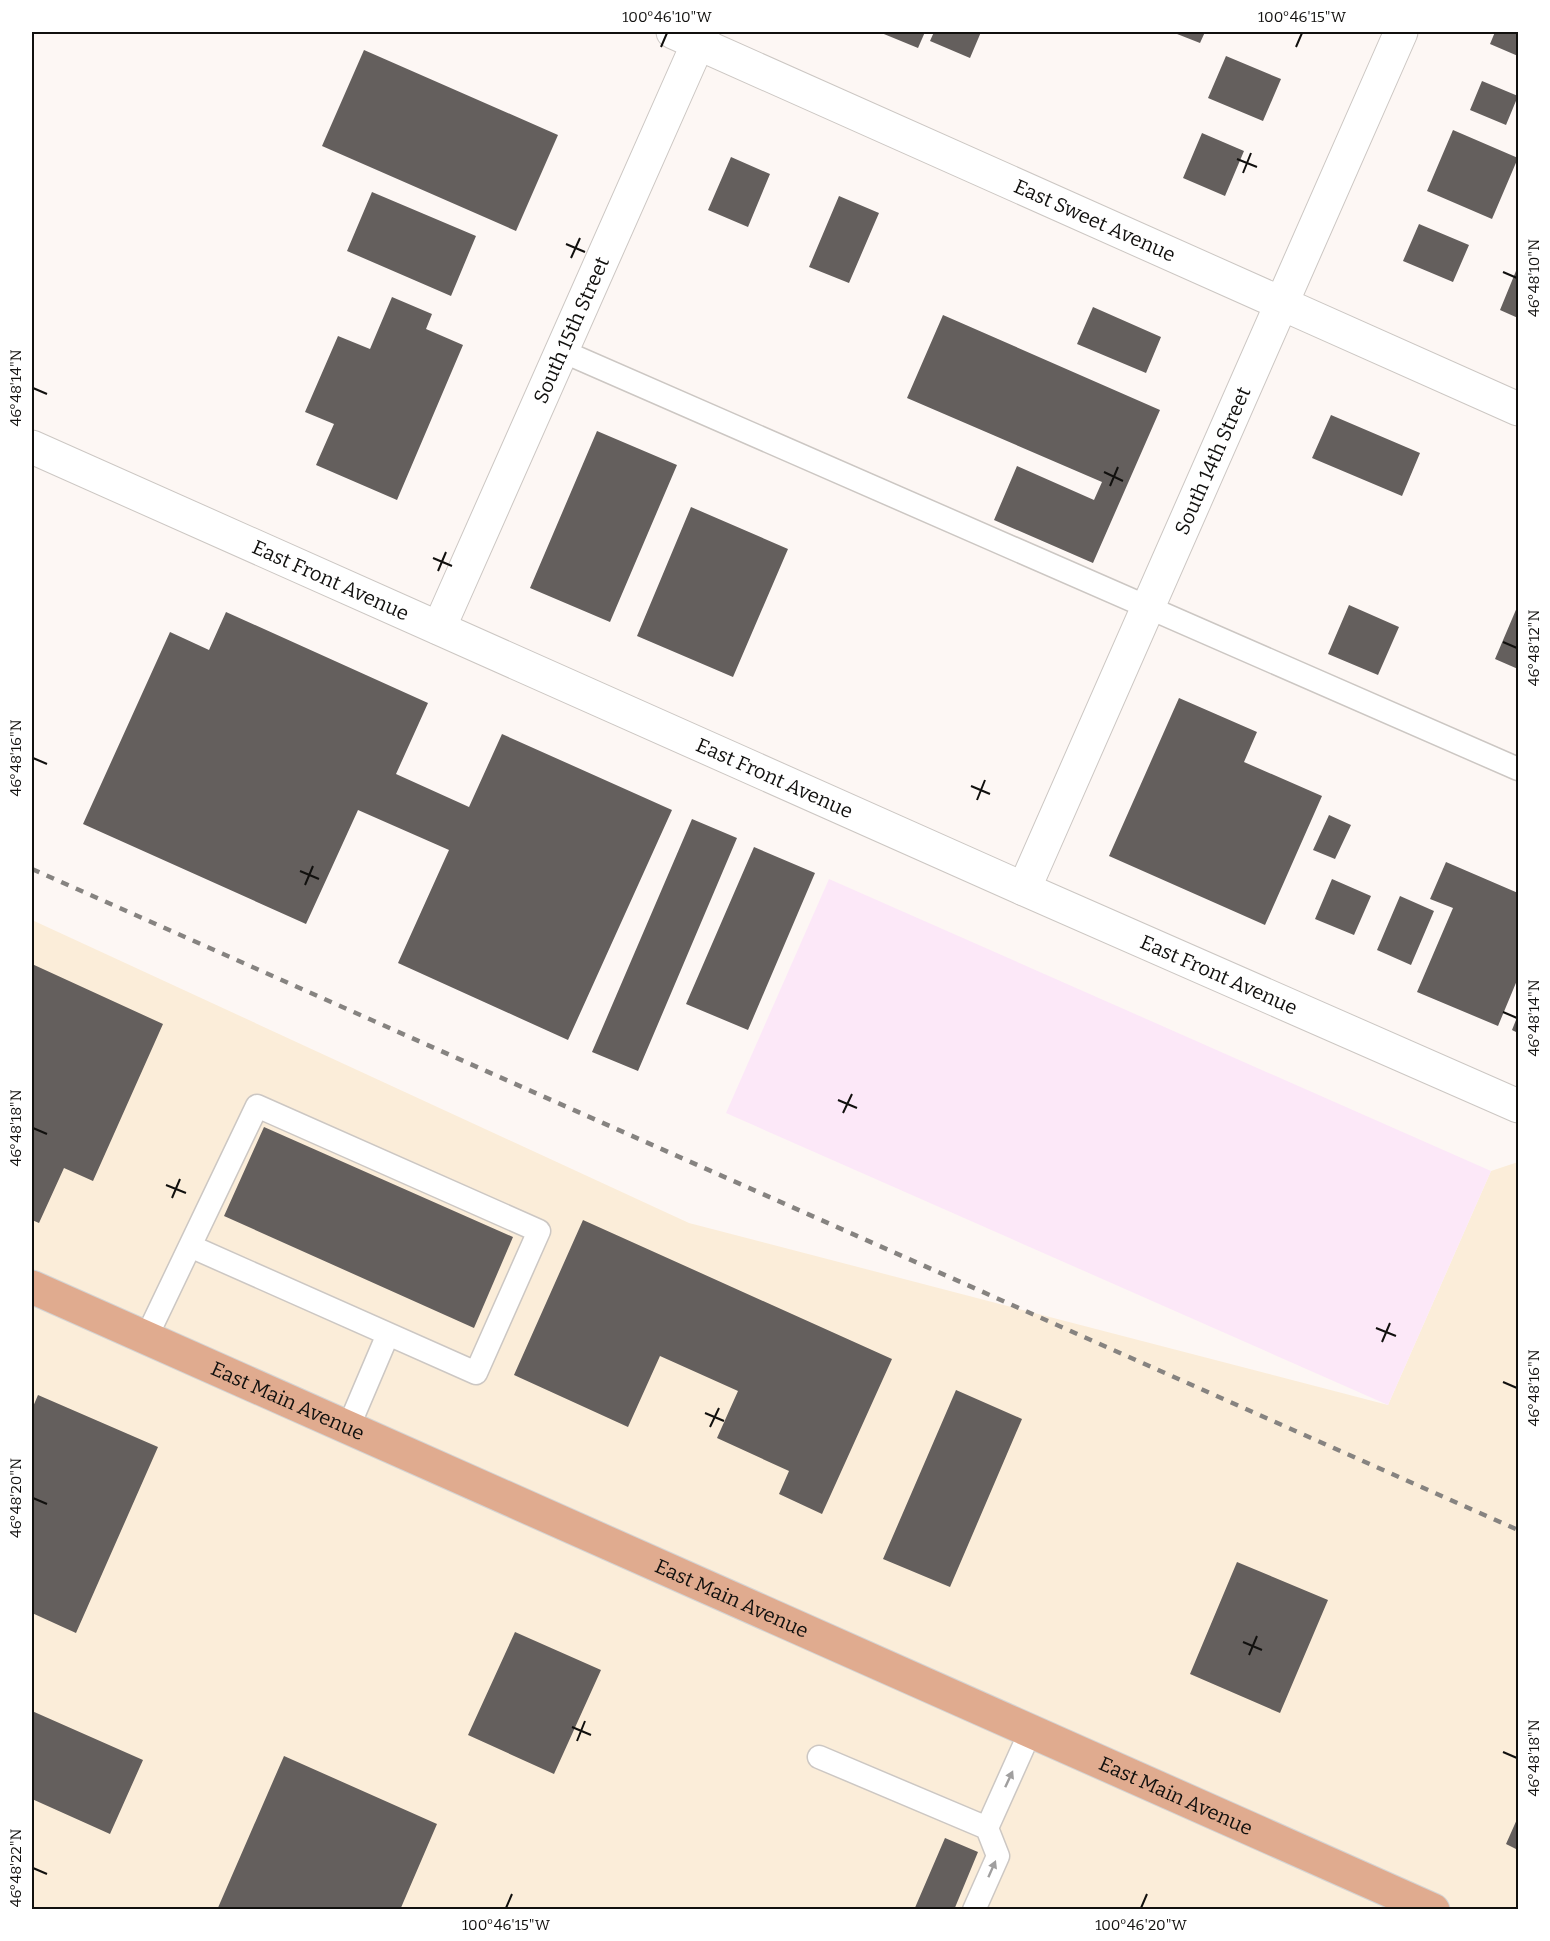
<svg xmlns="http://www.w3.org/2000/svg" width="1550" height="1941" viewBox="0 0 1550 1941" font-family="Bitter,serif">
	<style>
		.commercial { fill: #fbedd9 }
		.industrial { fill: #fce8f8 }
		.building { fill: #645f5d }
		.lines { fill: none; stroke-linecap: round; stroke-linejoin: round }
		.service-casing { stroke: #ccc7c3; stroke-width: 25 }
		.minor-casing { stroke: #ccc7c3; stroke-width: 35 }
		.tertiary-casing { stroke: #ccc7c3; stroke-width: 35 }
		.primary-casing { stroke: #d4d4d4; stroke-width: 35 }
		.service { stroke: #fff; stroke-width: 22 }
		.minor { stroke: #fff; stroke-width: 33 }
		.tertiary { stroke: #fff; stroke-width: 33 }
		.primary { stroke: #e0ab8f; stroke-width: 33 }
		.rail { stroke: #868380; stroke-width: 4.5; stroke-dasharray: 8 8; stroke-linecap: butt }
		.oneway { fill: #a09f9f }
		.ticks { fill: none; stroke: #11100e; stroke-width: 2 }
		.labels { text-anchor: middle; stroke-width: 6; stroke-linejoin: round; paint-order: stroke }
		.street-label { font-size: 20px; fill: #11100e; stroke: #fff }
		.neatline { fill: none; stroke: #11100e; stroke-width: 2 }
		.ticks-label { font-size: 15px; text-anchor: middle; fill: #11100e }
	</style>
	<rect width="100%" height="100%" fill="#fdf7f4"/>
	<!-- commercial -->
	<path class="commercial" d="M32,920L689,1223L1388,1405L1491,1171L1518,1162V1909L32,1910Z"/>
	<!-- industrial -->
	<path class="industrial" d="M829,879L1491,1171L1388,1405L726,1113Z"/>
	<!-- building -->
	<path class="building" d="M879,32H925L918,48Z
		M934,32H981L970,58L930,41Z
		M1172,32H1205L1200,43Z
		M1495,32H1518V56L1490,44Z
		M364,50L558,135L516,231L322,146Z
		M1226,56L1281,79L1263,121L1208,98Z
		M1482,81L1518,96L1506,125L1470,110Z
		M1453,130L1518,158L1492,219L1427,191Z
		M1202,133L1244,151L1225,196L1183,178Z
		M731,157L770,174L748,227L708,210Z
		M372,192L476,236L451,296L347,251Z
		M839,196L879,213L849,283L809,267Z
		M1419,224L1469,245L1453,282L1403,261Z
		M1518,266V318L1500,310Z
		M392,297L432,314L426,329L463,345L397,500L316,465L334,424L305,412L338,336L370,349Z
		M1093,307L1161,337L1146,373L1077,344Z
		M943,315L1160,410L1093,563L994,520L1017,466L1094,500L1102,482L907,398Z
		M1331,415L1420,453L1402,496L1312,458Z
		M597,431L677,465L610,622L530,588Z
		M691,507L788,549L733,677L637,636Z
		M1349,605L1399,627L1378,675L1328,654Z
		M1518,605V669L1495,659Z
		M226,612L428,703L396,774L469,807L502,734L672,810L568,1040L398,963L449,850L358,810L306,924L83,824L170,632L209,650Z
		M1179,698L1257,732L1244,762L1322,796L1265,925L1109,856Z
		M1329,815L1351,825L1335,859L1313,850Z
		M692,819L737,838L638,1071L592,1052Z
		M754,847L815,873L748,1030L686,1004Z
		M1446,862L1518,893V978L1498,1026L1417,992L1453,908L1430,899Z
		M1332,879L1371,896L1354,935L1315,919Z
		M1400,896L1434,911L1411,965L1377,950Z
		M32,964L163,1024L93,1181L64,1168L39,1223L32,1220Z
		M1518,1015V1033L1512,1030Z
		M264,1127L513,1237L474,1328L224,1216Z
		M583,1220L892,1359L822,1514L779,1494L789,1471L717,1438L738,1391L660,1356L628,1427L514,1375Z
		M956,1390L1022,1419L950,1587L883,1559Z
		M38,1395L158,1447L76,1633L32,1613V1409Z
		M1237,1562L1328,1600L1280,1713L1190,1674Z
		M515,1632L601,1670L554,1774L468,1735Z
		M32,1711L143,1760L110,1834L32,1799Z
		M284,1756L437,1824L400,1910H217Z
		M1518,1817V1850L1506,1844Z
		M945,1838L978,1852L954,1910H914Z"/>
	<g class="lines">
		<defs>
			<path id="service" d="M562,351L1518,769
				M146,1338L257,1106L539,1231L476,1373L190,1246
				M348,1428L388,1334
				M819,1757L987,1828L998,1856L974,1910
				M987,1828L1031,1730"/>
			<g id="minor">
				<path id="s1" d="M673,32L1518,409"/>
				<path id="s2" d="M439,628L703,32"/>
				<path id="s3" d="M1024,889L1401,32"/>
			</g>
			<g id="tertiary">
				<path id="s4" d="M32,447L1024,889L1518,1106"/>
			</g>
			<g id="primary">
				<path id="s5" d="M32,1287L1433,1910"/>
			</g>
		</defs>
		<!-- service casing -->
		<use href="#service" class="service-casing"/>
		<!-- minor casing -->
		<use href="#minor" class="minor-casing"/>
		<!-- tertiary casing -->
		<use href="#tertiary" class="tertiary-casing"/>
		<!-- primary casing -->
		<use href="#primary" class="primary-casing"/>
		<!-- service -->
		<use href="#service" class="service"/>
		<!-- minor -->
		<use href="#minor" class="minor"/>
		<!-- tertiary -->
		<use href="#tertiary" class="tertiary"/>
		<!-- primary -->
		<use href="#primary" class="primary"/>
		<!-- rail -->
		<path class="rail" d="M32,869L1518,1530"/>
	</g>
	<!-- one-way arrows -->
	<defs><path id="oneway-solid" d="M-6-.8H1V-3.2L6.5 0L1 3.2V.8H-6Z" transform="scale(1.5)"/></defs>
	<g class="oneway">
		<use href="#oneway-solid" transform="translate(1009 1779) rotate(-65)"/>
		<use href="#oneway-solid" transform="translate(992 1869) rotate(-66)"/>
	</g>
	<!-- ticks -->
	<path class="ticks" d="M661,47L667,33M1296,47L1302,33M1237,159L1257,167M1243,173L1251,153M566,244L585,252M571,258L580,238M1503,272L1517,278M33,388L47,394M1104,472L1123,481M1110,486L1118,467M433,558L452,566M438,571L446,552M1503,642L1517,648M33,758L47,764M971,786L990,794M977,800L985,780M300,871L319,879M305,885L313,866M1503,1012L1517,1018M838,1100L857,1108M843,1113L852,1094M33,1128L47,1134M166,1185L186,1193M172,1198L180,1179M1376,1328L1396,1336M1382,1342L1390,1323M1503,1382L1517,1388M705,1413L724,1421M710,1427L719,1408M33,1498L47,1504M1243,1642L1262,1650M1249,1655L1257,1636M572,1727L591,1735M577,1741L585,1721M1503,1752L1517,1758M33,1868L47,1874M506,1908L512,1894M1141,1908L1147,1894"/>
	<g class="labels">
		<!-- street labels -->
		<g class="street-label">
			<text dy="7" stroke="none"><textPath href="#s1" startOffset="462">East Sweet Avenue</textPath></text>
			<text dy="7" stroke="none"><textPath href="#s2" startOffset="326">South 15th Street</textPath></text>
			<text dy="7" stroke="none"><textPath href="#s3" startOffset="468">South 14th Street</textPath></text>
			<text dy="7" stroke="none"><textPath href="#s4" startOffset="327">East Front Avenue</textPath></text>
			<text dy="7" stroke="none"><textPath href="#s4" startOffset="813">East Front Avenue</textPath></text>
			<text dy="7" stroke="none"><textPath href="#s4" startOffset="1299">East Front Avenue</textPath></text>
			<text dy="7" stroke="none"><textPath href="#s5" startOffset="280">East Main Avenue</textPath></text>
			<text dy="7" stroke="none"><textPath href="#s5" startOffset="766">East Main Avenue</textPath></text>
			<text dy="7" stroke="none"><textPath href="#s5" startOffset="1252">East Main Avenue</textPath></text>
		</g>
	</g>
	<!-- border -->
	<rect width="1550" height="1941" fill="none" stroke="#ffffff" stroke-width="66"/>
	<rect x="33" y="33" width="1484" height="1875" class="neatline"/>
	<g class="ticks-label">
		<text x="667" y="22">100°46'10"W</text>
		<text x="1302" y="22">100°46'15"W</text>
		<text transform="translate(1534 278) rotate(-90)" y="5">46°48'10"N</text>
		<text transform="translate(16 388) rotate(-90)" y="5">46°48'14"N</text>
		<text transform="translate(1534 648) rotate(-90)" y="5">46°48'12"N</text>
		<text transform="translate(16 758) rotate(-90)" y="5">46°48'16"N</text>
		<text transform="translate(1534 1018) rotate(-90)" y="5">46°48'14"N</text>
		<text transform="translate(16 1128) rotate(-90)" y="5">46°48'18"N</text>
		<text transform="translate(1534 1388) rotate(-90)" y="5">46°48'16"N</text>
		<text transform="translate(16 1498) rotate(-90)" y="5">46°48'20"N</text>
		<text transform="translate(1534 1758) rotate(-90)" y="5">46°48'18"N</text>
		<text transform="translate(16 1868) rotate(-90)" y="5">46°48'22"N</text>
		<text x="506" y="1930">100°46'15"W</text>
		<text x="1141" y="1930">100°46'20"W</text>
	</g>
</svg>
